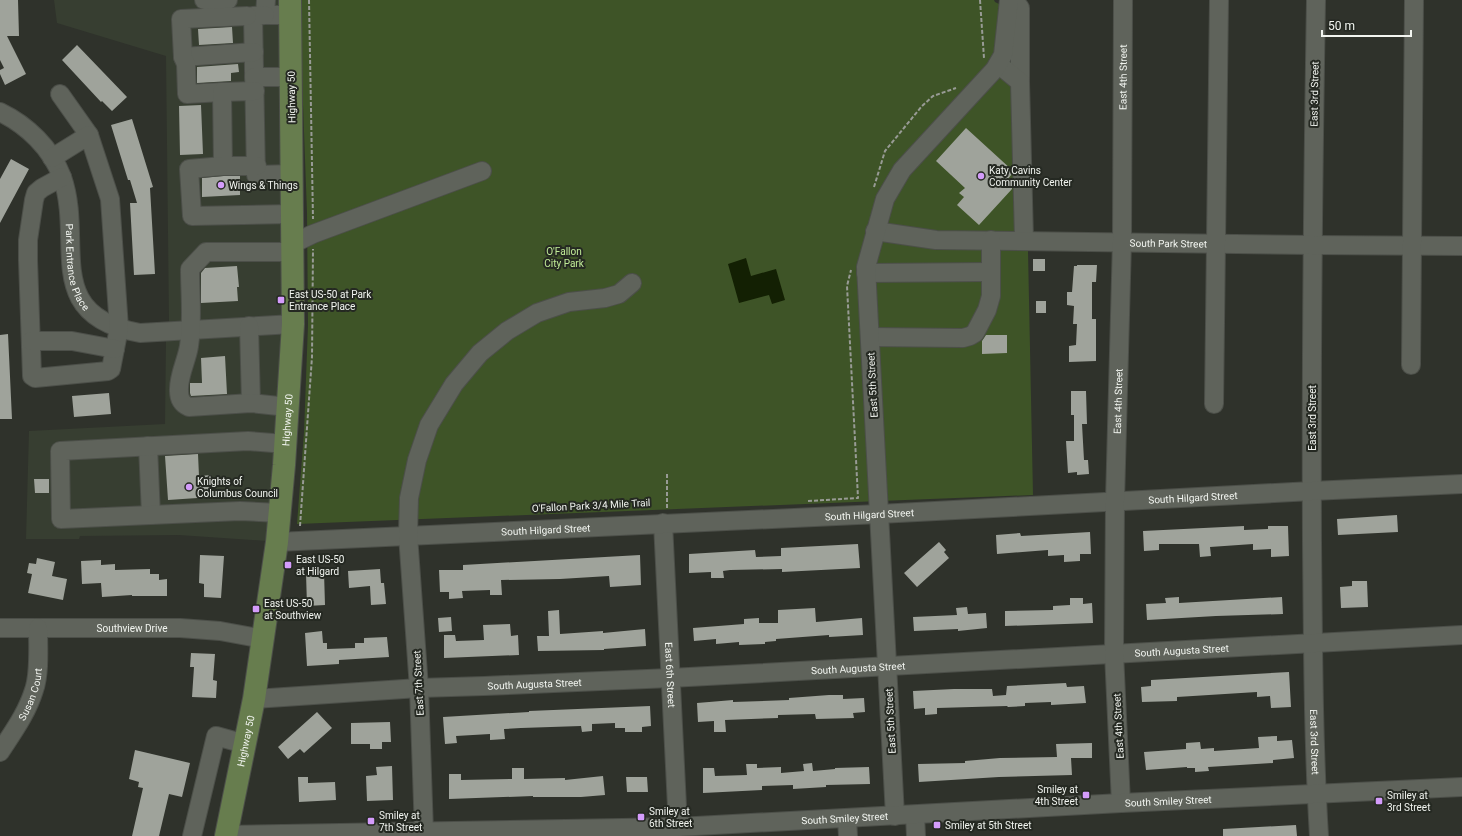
<svg xmlns="http://www.w3.org/2000/svg" width="1462" height="836" viewBox="0 0 1462 836" font-family="Roboto,sans-serif">
	<style>
		.built { fill: #373e31 }
		.green { fill: #3e5427 }
		.water { fill: #132003 }
		.building { fill: #9fa39b }
		.lines { fill: none; stroke-linecap: round; stroke-linejoin: round }
		.minor-casing { stroke: #4c4f49; stroke-width: 20 }
		.major-casing { stroke: #4c4f49; stroke-width: 24 }
		.path { stroke: #989b95; stroke-width: 2; stroke-dasharray: 4 2; stroke-linecap: butt }
		.minor { stroke: #5f635b; stroke-width: 18 }
		.major { stroke: #677d4e; stroke-width: 22 }
		.poi-dot { fill: #d49cfb; stroke: #252922; stroke-width: 1.5 }
		.labels { text-anchor: middle; stroke-width: 4; stroke-linejoin: round; paint-order: stroke }
		.street-label { font-size: 10px; fill: #f2f5f0; stroke: #252922 }
		.poi-label { font-size: 10px; fill: #f2f5f0; stroke: #252922; text-anchor: start }
		.park-label { font-size: 10px; fill: #c0eb97; stroke: #252922 }
	</style>
	<rect width="100%" height="100%" fill="#2f322b"/>
	<!-- built -->
	<path class="built" d="M54,0H279L283,279L279,390L267,541L179,535L80,536L79,539H26L29,431L165,424L166,340L169,322L166,56L57,23Z"/>
	<!-- green -->
	<path class="green" d="M302,0H994L995,2L1013,11L1017,231L1028,251L1033,495L297,524L304,432L308,325L307,213L302,77Z"/>
	<!-- water -->
	<path class="water" d="M746,258L751,276L776,269L785,300L772,304L769,295L739,303L728,264Z"/>
	<!-- building -->
	<path class="building" d="M0,0H18L19,36H7L26,74L5,85L0,74V70L4,68L0,60Z
		M232,27L233,43L199,45L198,29Z
		M77,45L127,97L112,111L102,101L101,102L62,60Z
		M238,64L239,72L231,73V81L197,83V67Z
		M201,105L203,154L180,155L179,106Z
		M132,119L153,187L150,188L155,274L134,275L130,203H137L130,180H128L111,125Z
		M966,128L1012,170V174L1007,180L1012,185V189L979,225L957,205L964,197L959,193L965,188L936,161Z
		M11,159L29,169L0,223V179Z
		M223,176H240V195L202,197V178Z
		M1033,259H1045V271H1033Z
		M1077,265H1097L1096,282H1092V319H1096V361L1069,362V346L1076,345L1077,324H1073L1074,306L1067,305V292H1072L1074,266H1077Z
		M237,266L239,287H237L238,301L201,303V273L205,268Z
		M1036,301H1046V313H1036Z
		M8,334L12,419H0V335Z
		M986,335H1007V353L982,354V341Z
		M225,356L227,394L191,396L190,393V383H202L201,358Z
		M1071,391H1086L1087,424H1082L1084,460H1088L1089,474L1077,475V472L1068,473L1066,441H1074V415H1071Z
		M109,393L111,414L74,417L72,396Z
		M198,454L199,476L211,475L212,497L168,500L165,456Z
		M34,479H49V493H35Z
		M1397,515L1398,532L1338,535L1337,519Z
		M1244,526V530L1268,529V526H1288L1289,556L1271,557V549L1253,550V544L1210,547L1211,556L1200,557L1199,544H1159V550L1144,551L1143,531Z
		M1090,532L1091,554H1080V561L1064,562V555L1048,556V550L997,554L996,535L1020,533L1021,536Z
		M939,542L946,550L944,552L949,558L917,587L904,573Z
		M858,544L860,568L782,572V569L730,570L723,571L724,578H711V572L689,573V554L755,550L756,557L781,556V548Z
		M200,555L224,556L221,598L204,597V584L199,583Z
		M640,555L641,585L610,587L609,576L560,579L501,580L502,595H490V590L462,591L463,598L449,599V592H440L439,570H463V565Z
		M37,558L55,562L52,576L67,579L63,600L28,593L32,574L27,573L29,563L36,564Z
		M101,560V565L115,564V570L150,569V574H159V580L167,579V596H132V595L102,597L101,583L82,584L81,561Z
		M380,569L381,583H384L386,604L371,605L370,586L349,588L348,571Z
		M324,572L325,605L307,606L306,573Z
		M1352,581H1367L1368,607L1341,608L1340,587L1352,586Z
		M1179,597V603L1282,597L1283,614L1216,616L1147,620L1146,604L1166,603L1165,598Z
		M1070,598H1083V604L1092,603L1093,623L1005,626V611L1053,610V606L1070,605Z
		M967,607L968,614L986,613L987,628L958,631V629L914,631L913,617L957,615L956,608Z
		M815,608L816,622L862,618L863,635L829,637V635L776,639V641L765,642V644L739,645V642L716,644V639L694,641L693,628L744,624V619L759,618V623H778V610Z
		M559,610L560,634L603,631V633L645,629L646,646L604,649V650L538,651L537,636H549L548,611Z
		M451,617L452,631L439,632L438,618Z
		M510,624L511,636L518,635L519,655L444,658V635H455L456,641L484,640L483,625Z
		M322,631L323,643H327V649L355,648V643H364V638L387,637L389,657L339,660V664L307,666L305,633Z
		M191,653L215,654L213,680L217,681L216,698L192,697L194,667H190Z
		M1289,672L1291,707L1271,708L1270,696L1257,697V692L1177,697V701L1142,702L1141,687L1151,686V680Z
		M1066,683L1067,687L1084,686L1086,703L1051,705V702L1025,703V706L1008,707L1007,706L937,708V714L925,715V708L914,709L913,691L954,689H992L993,696L1006,695L1007,686Z
		M829,695H843V699L864,698L865,712L853,713L854,718L816,719L815,714L778,715V718L725,720L726,732H714V721L698,722L697,703L733,700V702L789,700V698Z
		M650,706L651,726L642,727V732H625V728H615V723L592,724V731L582,732L581,726L521,728L504,729L505,739L490,740V734L456,736L457,743L445,744L443,717L529,712V711Z
		M317,712L332,728L304,753L300,749L288,759L278,747Z
		M390,722L391,742H382V749H370V744H351V723Z
		M1277,736V741L1292,740L1294,758L1273,760V763L1208,767L1209,771L1195,772V768H1187V767L1146,770L1144,752L1186,749V743L1200,742L1201,749L1214,748V751L1259,748L1258,737Z
		M1092,743V758H1071L1072,775L999,777L919,782L918,764L965,763V761L1000,758L1057,757L1056,744Z
		M135,750L190,763L182,797L169,794L159,836H132L143,788L138,787L139,782L129,779Z
		M812,763L813,771L835,769V768L869,767L870,784L826,785V787L793,789V785L762,786V790L703,793V768H714L715,776L747,775L746,764H757V768L781,767V773L804,771L803,764Z
		M392,766L393,800L367,801L366,776L377,775L376,767Z
		M512,768H524V779L565,778V780L603,776L605,795L581,797H533V796L449,799V774H461V780L512,779Z
		M298,777H308V783L335,782L336,800L299,802Z
		M626,777H647L648,792H627Z
		M1296,825L1297,836H1223V829Z"/>
	<g class="lines">
		<defs>
			<g id="minor">
				<path d="M204,0H228"/>
				<path d="M266,0L265,15H290"/>
				<path d="M1014,0L1020,8V82"/>
				<path id="s1" d="M1316,0C1313,181 1311,361 1312,542C1313,640 1313,738 1319,836"/>
				<path d="M265,15L253,16L256,175L292,174"/>
				<path d="M183,57L254,52"/>
				<path d="M998,64L1020,82L1024,240"/>
				<path d="M254,77H291"/>
				<path d="M222,92L187,94L186,64L183,57L181,19L247,16"/>
				<path d="M60,94L89,135"/>
				<path id="s2" d="M0,112C27,125 51,148 62,177C85,242 40,315 140,333L293,324"/>
				<path d="M52,158L89,135L110,199L119,328L111,369L108,371L35,378L32,376L28,260V240L34,200L36,193L42,188L62,177"/>
				<path d="M223,166L222,92L255,91"/>
				<path d="M257,166H223L189,169L192,216L292,214"/>
				<path id="s3" d="M875,231L936,240L1312,245L1462,246"/>
				<path d="M292,244L313,234L482,171"/>
				<path d="M866,273L991,272"/>
				<path d="M249,326L251,403"/>
				<path d="M870,337L963,338L970,336L975,333L987,310L991,296V240"/>
				<path d="M31,341H72L115,349"/>
				<path d="M1411,365L1414,0"/>
				<path d="M1214,404L1219,0"/>
				<path d="M288,407L251,403L189,407C182,404 179,399 179,391C178,376 187,360 189,346C193,321 190,294 190,269L206,252H292"/>
				<path d="M148,446L151,515"/>
				<path d="M280,513L240,511L61,519L60,451L248,441L286,444"/>
				<path id="s4" d="M663,523L678,827"/>
				<path id="s5" d="M277,542L879,514L1312,491L1462,484"/>
				<path id="s6" d="M0,628H180L220,631L263,639"/>
				<path id="s7" d="M254,699L419,688L484,686L670,678L1462,635"/>
				<path id="s8" d="M0,752C13,732 27,713 34,690C40,673 38,646 38,628"/>
				<path id="s9" d="M1121,803L1114,653L1115,501L1122,241L1123,0"/>
				<path d="M915,815L916,836"/>
				<path d="M895,816L866,267L885,199L902,170L995,69L1003,55L1009,0"/>
				<path d="M847,819L848,836"/>
				<path d="M424,832L419,688L408,535L409,498L417,460L429,425L454,384L480,353L507,331L537,313L569,302L605,298L619,294L632,283"/>
				<path id="s10" d="M226,835L678,827L1121,803L1462,787"/>
				<path d="M192,836L216,736L245,744"/>
			</g>
			<g id="major">
				<path id="s11" d="M226,836L254,699L277,542L284,465L293,324L290,0"/>
			</g>
		</defs>
		<!-- minor casing -->
		<use href="#minor" class="minor-casing"/>
		<!-- major casing -->
		<use href="#major" class="major-casing"/>
		<!-- path -->
		<path class="path" d="M309,0L313,219
			M980,0L984,58
			M874,187L885,151L922,106L933,96L956,88
			M667,474V509
			M808,501L858,498L847,286L851,270
			M300,526L312,357L313,249"/>
		<!-- minor -->
		<use href="#minor" class="minor"/>
		<!-- major -->
		<use href="#major" class="major"/>
	</g>
	<!-- markers -->
	<g class="poi-dot">
		<circle cx="981" cy="176" r="4"/>
		<circle cx="221" cy="185" r="4"/>
		<rect x="277" y="296" width="8" height="8" rx="2"/>
		<circle cx="189" cy="487" r="4"/>
		<rect x="284" y="561" width="8" height="8" rx="2"/>
		<rect x="252" y="605" width="8" height="8" rx="2"/>
		<rect x="1082" y="791" width="8" height="8" rx="2"/>
		<rect x="1375" y="797" width="8" height="8" rx="2"/>
		<rect x="637" y="813" width="8" height="8" rx="2"/>
		<rect x="367" y="817" width="8" height="8" rx="2"/>
		<rect x="933" y="821" width="8" height="8" rx="2"/>
	</g>
	<g class="labels">
		<!-- street labels -->
		<g class="street-label">
			<text dy="4" stroke="none"><textPath href="#s9" startOffset="726">East 4th Street</textPath></text>
			<text transform="translate(1314 94) rotate(-89)" y="4">East 3rd Street</text>
			<text transform="translate(291 97) rotate(-91)" y="4">Highway 50</text>
			<text dy="4" stroke="none"><textPath href="#s3" startOffset="294">South Park Street</textPath></text>
			<text dy="4" stroke="none"><textPath href="#s2" startOffset="184">Park Entrance Place</textPath></text>
			<text transform="translate(872 385) rotate(-93)" y="4">East 5th Street</text>
			<text dy="4" stroke="none"><textPath href="#s9" startOffset="402">East 4th Street</textPath></text>
			<text transform="translate(1312 418) rotate(-90)" y="4">East 3rd Street</text>
			<text dy="4" stroke="none"><textPath href="#s11" startOffset="421">Highway 50</textPath></text>
			<text dy="4" stroke="none"><textPath href="#s5" startOffset="917">South Hilgard Street</textPath></text>
			<text transform="translate(591 505) rotate(-3)" y="4">O'Fallon Park 3/4 Mile Trail</text>
			<text dy="4" stroke="none"><textPath href="#s5" startOffset="593">South Hilgard Street</textPath></text>
			<text dy="4" stroke="none"><textPath href="#s5" startOffset="269">South Hilgard Street</textPath></text>
			<text dy="4" stroke="none"><textPath href="#s6" startOffset="132">Southview Drive</textPath></text>
			<text dy="4" stroke="none"><textPath href="#s7" startOffset="929">South Augusta Street</textPath></text>
			<text dy="4" stroke="none"><textPath href="#s7" startOffset="605">South Augusta Street</textPath></text>
			<text dy="4" stroke="none"><textPath href="#s4" startOffset="152">East 6th Street</textPath></text>
			<text transform="translate(418 683) rotate(-93)" y="4">East 7th Street</text>
			<text dy="4" stroke="none"><textPath href="#s7" startOffset="281">South Augusta Street</textPath></text>
			<text dy="4" stroke="none"><textPath href="#s8" startOffset="66">Susan Court</textPath></text>
			<text transform="translate(890 721) rotate(-93)" y="4">East 5th Street</text>
			<text transform="translate(1118 726) rotate(-93)" y="4">East 4th Street</text>
			<text dy="4" stroke="none"><textPath href="#s11" startOffset="97">Highway 50</textPath></text>
			<text dy="4" stroke="none"><textPath href="#s1" startOffset="742">East 3rd Street</textPath></text>
			<text dy="4" stroke="none"><textPath href="#s10" startOffset="943">South Smiley Street</textPath></text>
			<text dy="4" stroke="none"><textPath href="#s10" startOffset="619">South Smiley Street</textPath></text>
		</g>
		<!-- poi labels -->
		<g class="poi-label">
			<text x="989" y="174">Katy Cavins<tspan x="989" dy="12">Community Center</tspan></text>
			<text x="229" y="189">Wings &amp; Things</text>
			<text x="289" y="298">East US-50 at Park<tspan x="289" dy="12">Entrance Place</tspan></text>
			<text x="197" y="485">Knights of<tspan x="197" dy="12">Columbus Council</tspan></text>
			<text x="296" y="563">East US-50<tspan x="296" dy="12">at Hilgard</tspan></text>
			<text x="264" y="607">East US-50<tspan x="264" dy="12">at Southview</tspan></text>
			<text x="1078" y="793" text-anchor="end">Smiley at<tspan x="1078" dy="12">4th Street</tspan></text>
			<text x="1387" y="799">Smiley at<tspan x="1387" dy="12">3rd Street</tspan></text>
			<text x="649" y="815">Smiley at<tspan x="649" dy="12">6th Street</tspan></text>
			<text x="379" y="819">Smiley at<tspan x="379" dy="12">7th Street</tspan></text>
			<text x="945" y="829">Smiley at 5th Street</text>
		</g>
		<!-- park labels -->
		<g class="park-label">
			<text x="564" y="255">O'Fallon<tspan x="564" dy="12">City Park</tspan></text>
		</g>
	</g>
	<!-- scale -->
	<path d="M1322 30v6h89v-6" fill="none" stroke="#f2f5f0" stroke-width="2"/>
	<text x="1328" y="30" font-size="12" fill="#f2f5f0" stroke="#252922" stroke-width="3" paint-order="stroke">50 m</text>
</svg>
